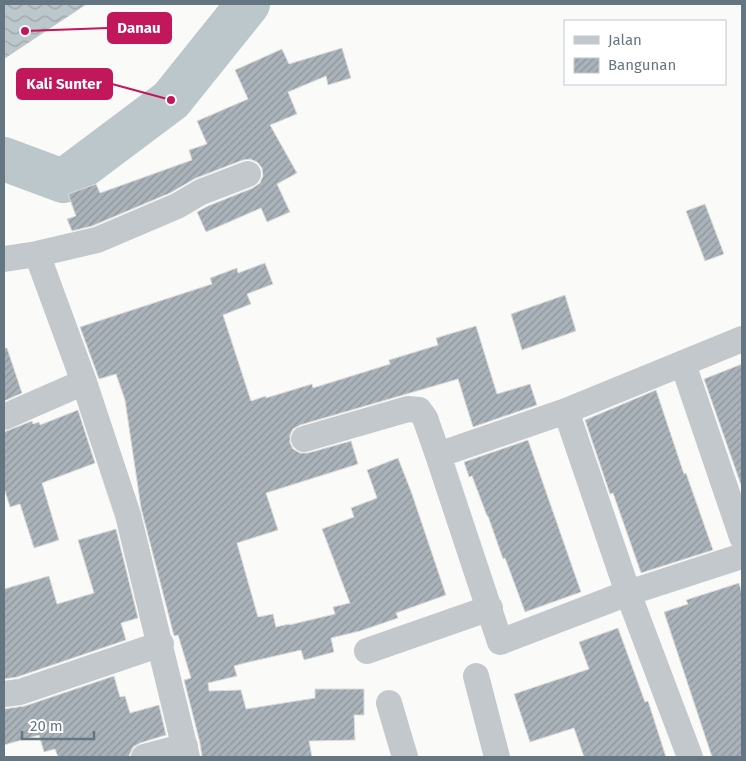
<svg xmlns="http://www.w3.org/2000/svg" width="746" height="761" viewBox="0 0 746 761" font-family="'Fira Sans',sans-serif">
	<style>
		.water { fill: url(#water-waves) }
		.lines { fill: none; stroke-linecap: round; stroke-linejoin: round }
		.river { stroke: #bbc7cb; stroke-width: 44 }
		.building { fill: url(#building-hatch); stroke: #dcdcda }
		.minor { stroke: #c3c8cc; stroke-width: 26 }
		.leader { fill: none; stroke: #c2185b; stroke-width: 2 }
		.callout-dot { fill: #c2185b; stroke: #fff; stroke-width: 2 }
		.callout { fill: #c2185b; stroke: #c2185b; stroke-width: 2 }
		.callout-label { font-size: 15px; text-anchor: middle; font-weight: bold; fill: #fff }
	</style>
	<defs>
		<pattern id="water-waves" width="16" height="10" patternUnits="userSpaceOnUse" patternTransform="scale(1.25)"><rect width="16" height="10" fill="#bbc7cb"/><path d="M0 5q4-4 8 0t8 0" fill="none" stroke="#9ca6aa"/></pattern>
		<pattern id="building-hatch" width="6" height="6" patternUnits="userSpaceOnUse" patternTransform="scale(1.25)"><rect width="6" height="6" fill="#aab3b9"/><path d="M-1 1l2-2M0 6l6-6M5 7l2-2" fill="none" stroke="#8e969c"/></pattern>
	</defs>
	<rect width="100%" height="100%" fill="#fafaf8"/>
	<!-- water -->
	<path class="water" d="M4,4H87L4,59Z"/>
	<g class="lines">
		<!-- river -->
		<path class="river" d="M4,159L63,181L171,100L248,4"/>
	</g>
	<!-- building -->
	<path class="building" d="M342,48L351,78L328,85L326,76L288,92L297,114L270,125L297,173L277,184L290,212L267,222L261,208L206,232L197,212L208,206L253,188L260,183L263,176L262,168L257,162L250,159L243,160L196,178L170,193L92,226L72,231L67,219L76,216L68,194L96,184L100,193L192,160L189,150L207,144L197,121L248,99L235,70L282,49L289,64Z
		M705,204L724,254L705,261L686,211Z
		M265,263L273,284L247,294L251,304L223,315L251,401L266,396V398L312,384L313,388L390,364L389,360L438,345L436,338L476,326L497,394L530,384L537,405L473,427L458,379L300,425L293,429L290,435V443L293,449L300,453H308L351,441L358,464L266,493L278,530L237,543L258,617L273,614L276,627L289,624V625L335,614L333,607L350,603L322,529L354,517L351,508L377,498L367,470L398,458L412,494L446,595L396,613L398,618L360,631L331,638L334,652L304,660L301,650L245,663L234,666L237,676L208,683L209,691L241,690L246,709L315,698V689H364V715H354L355,740L309,741L312,757H202L200,743L184,680L191,678L178,635L174,636L141,508L125,400L116,374L99,379L80,327L212,284L210,278L237,268L238,273Z
		M565,295L576,331L522,350L511,314Z
		M4,348H7L22,393L4,401Z
		M742,364V485H741L704,379Z
		M656,390L684,474L686,473L713,550L641,573L613,493L610,494L585,420Z
		M78,410L95,463L42,483L59,540L34,548L20,504L10,507L4,488V432L32,421L33,424L39,422L40,425Z
		M528,440L581,592L525,612L505,558L503,559L488,516H487L472,476L469,477L464,462Z
		M116,529L138,618L121,623L126,640L17,677L4,679V589L49,576L57,604L94,593L78,540Z
		M739,583L742,593V757H712L664,612L688,604L686,600Z
		M618,628L645,702L648,701L666,757H584L574,728L530,742L514,694L589,669L579,642Z
		M114,676L120,697L125,696L130,713L159,705L166,735L140,743L133,747L129,756L126,757H58L55,749L44,752L39,735L4,745V709L25,706Z"/>
	<g class="lines">
		<!-- minor -->
		<path class="minor" d="M37,254L84,382L128,515L187,757
			M4,259L37,254L97,240L177,206L201,192L248,174
			M683,364L742,537
			M566,411L628,593L690,757
			M4,417L84,382
			M304,439L408,409L419,410L425,418L438,455L500,642L628,593L742,556
			M438,455L566,411L742,339
			M367,651L490,608
			M476,676L497,757
			M4,694L20,692L161,644
			M389,703L405,757
			M144,757L185,746"/>
	</g>
	<!-- callouts -->
	<path class="leader" d="M25 31L108 28M171 100L112 84"/>
	<g class="callout-dot">
		<circle cx="25" cy="31" r="5"/>
		<circle cx="171" cy="100" r="5"/>
	</g>
	<g class="callout">
		<rect x="108" y="13" width="63" height="30" rx="5"/>
		<rect x="17" y="69" width="95" height="30" rx="5"/>
	</g>
	<g class="callout-label">
		<text x="139" y="33">Danau</text>
		<text x="64" y="89">Kali Sunter</text>
	</g>
	<!-- border -->
	<rect width="746" height="761" fill="none" stroke="#657683" stroke-width="10"/>
	<!-- legend -->
	<rect x="564" y="20" width="162" height="65" fill="#ffffff" stroke="#c1c8cd"/>
	<rect x="574" y="36" width="25" height="8" fill="#c3c8cc" stroke="#c1c8cd"/>
	<text x="608" y="45" font-size="15" fill="#657683">Jalan</text>
	<rect x="574" y="58" width="25" height="15" fill="url(#building-hatch)" stroke="#c1c8cd"/>
	<text x="608" y="70" font-size="15" fill="#657683">Bangunan</text>
	<!-- scale -->
	<path d="M22 731v8h72v-8" fill="none" stroke="#657683" stroke-width="2.5"/>
	<text x="30" y="731" font-size="15" fill="#657683" stroke="#ffffff" stroke-width="4" paint-order="stroke">20 m</text>
</svg>
